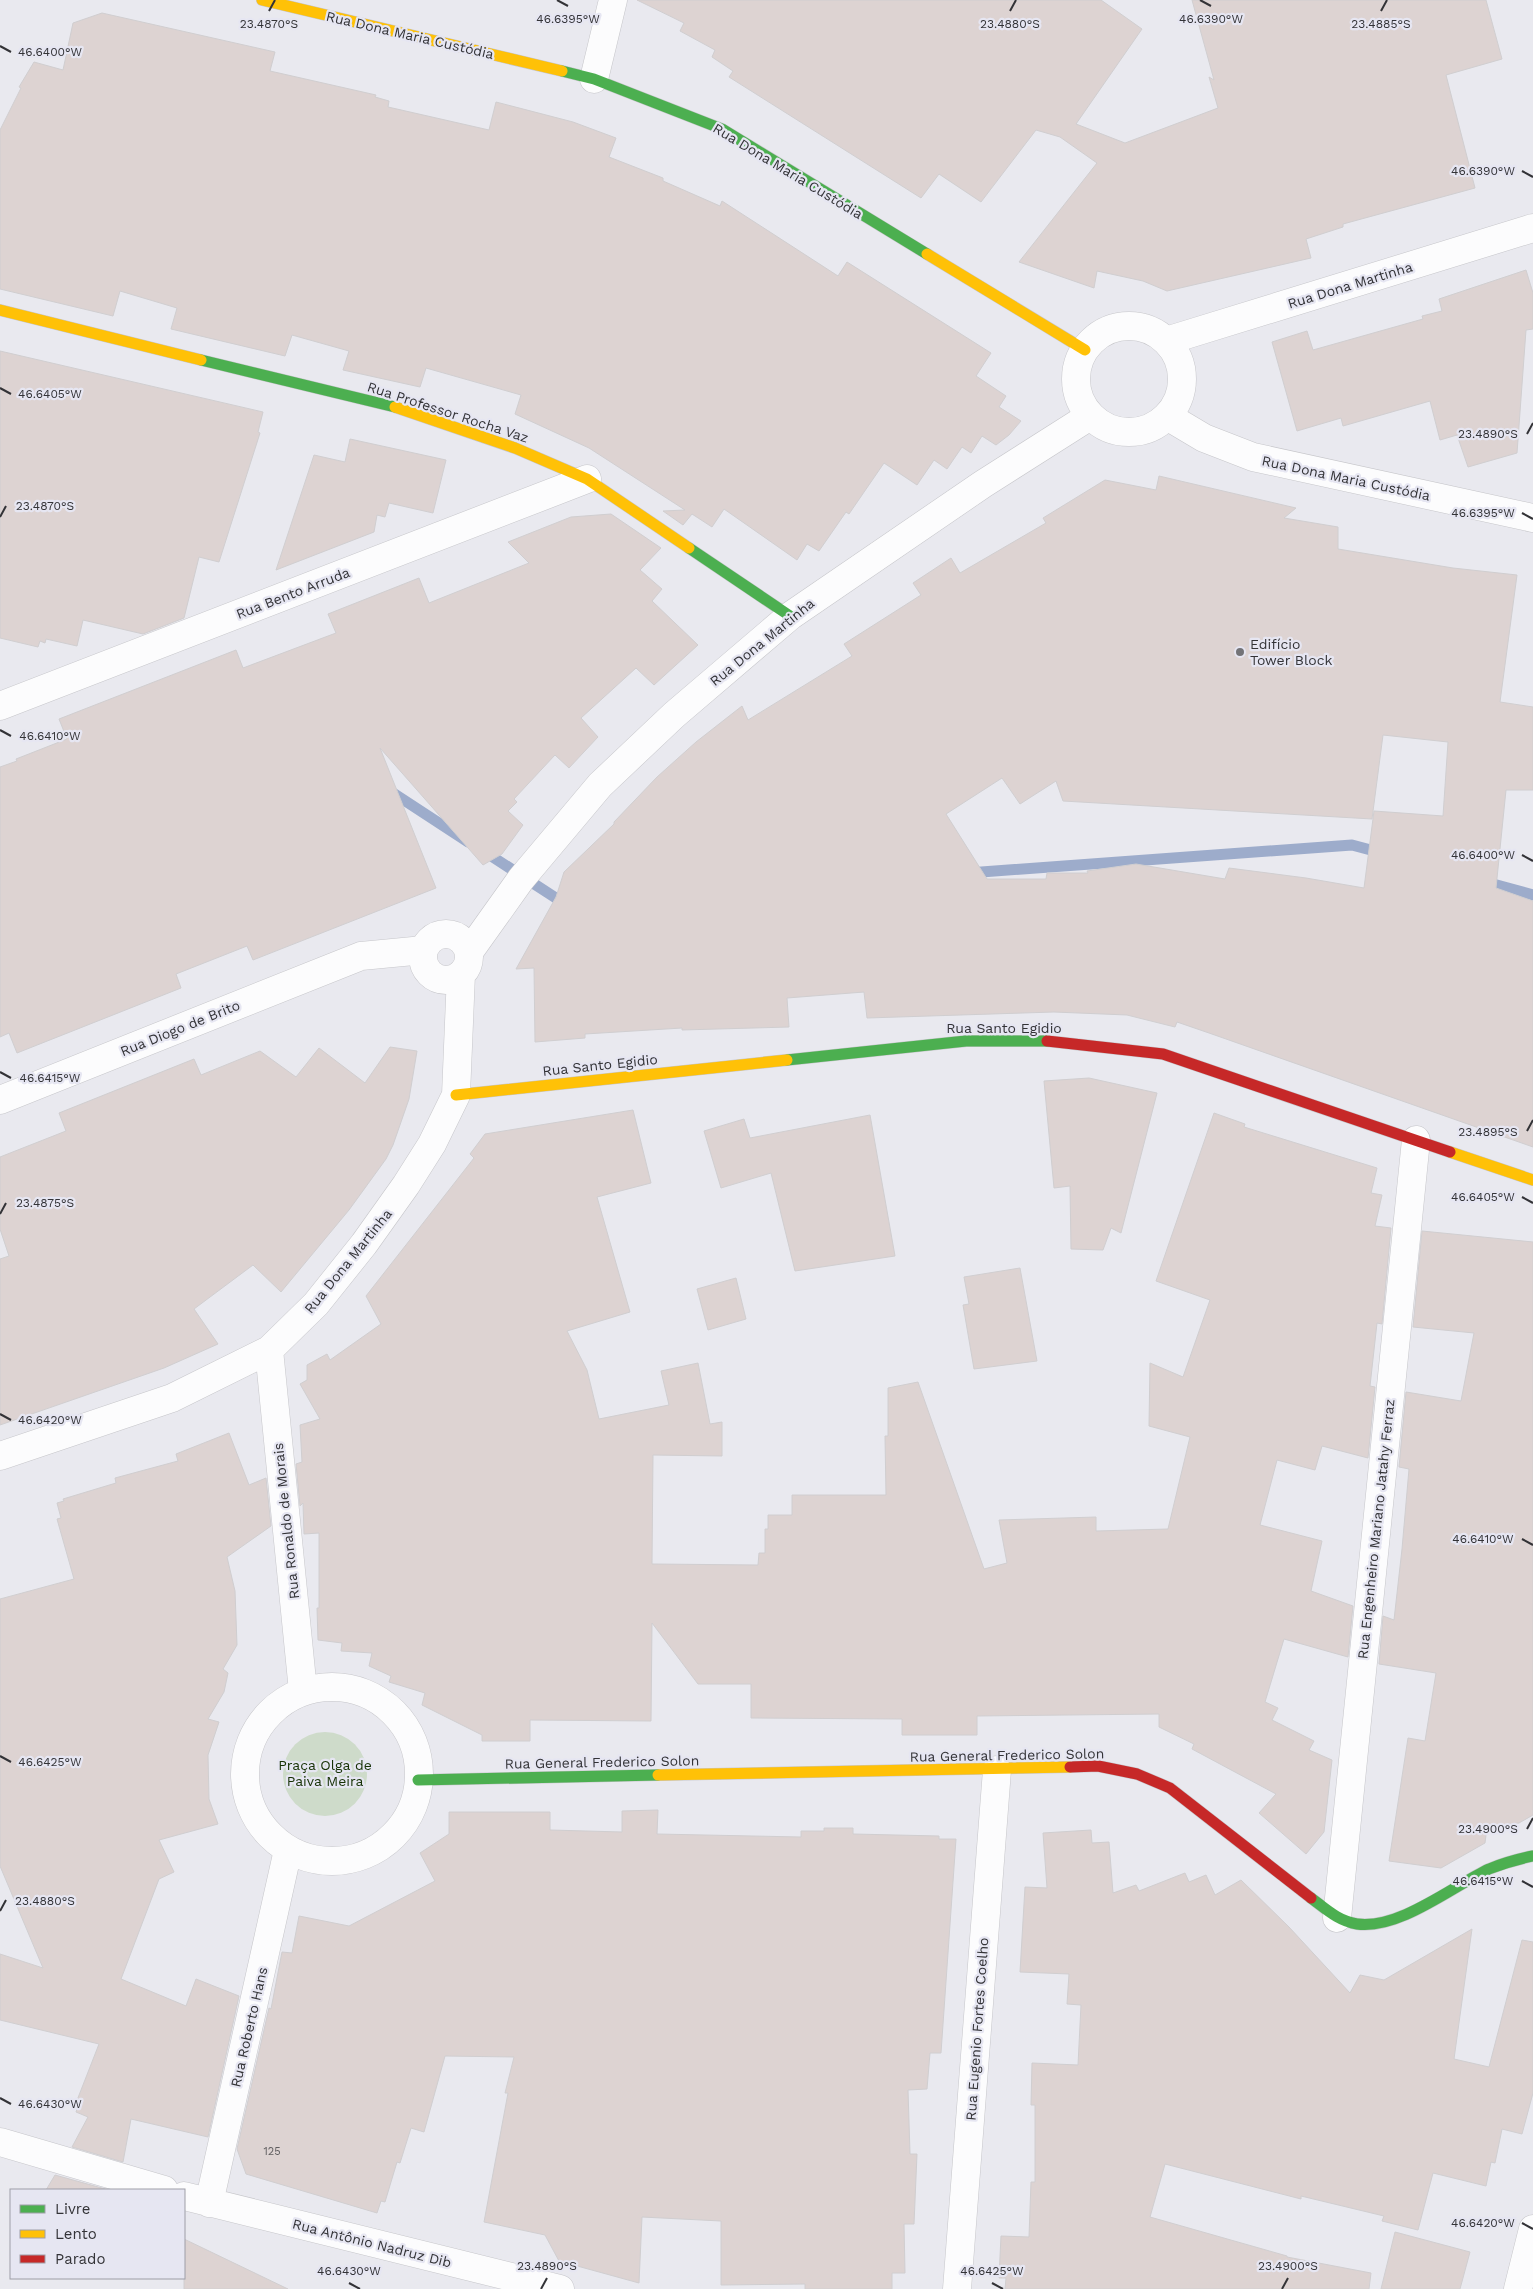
<svg xmlns="http://www.w3.org/2000/svg" width="1533" height="2289" viewBox="0 0 1533 2289" font-family="'Work Sans',sans-serif">
	<style>
		.green { fill: #cedbca }
		.lines { fill: none; stroke-linecap: round; stroke-linejoin: round }
		.stream { stroke: #9daccb; stroke-width: 11 }
		.building { fill: #ddd3d2; stroke: #d0ced0; fill-rule: evenodd }
		.street-casing { stroke: #c6c6ca; stroke-width: 29 }
		.fast-casing { stroke: #c6c6ca; stroke-width: 12 }
		.slow-casing { stroke: #c6c6ca; stroke-width: 12 }
		.jam-casing { stroke: #c6c6ca; stroke-width: 12 }
		.street { stroke: #fcfcfd; stroke-width: 28 }
		.fast { stroke: #4caf50; stroke-width: 11 }
		.slow { stroke: #ffc107; stroke-width: 11 }
		.jam { stroke: #c62828; stroke-width: 11 }
		.ticks { fill: none; stroke: #333337; stroke-width: 2 }
		.poi-dot { fill: #737377; stroke: #e6e6f2; stroke-width: 2 }
		.labels { text-anchor: middle; stroke-width: 4.5; stroke-linejoin: round; paint-order: stroke }
		.number-label { font-size: 11px; fill: #5f5d5f }
		.street-label { font-size: 14px; fill: #333337; stroke: #e6e6f2 }
		.poi-label { font-size: 14px; fill: #333337; stroke: #e6e6f2; text-anchor: start }
		.park-label { font-size: 14px; fill: #173205; stroke: #e6e6f2 }
		.ticks-label { font-size: 12px; text-anchor: middle; fill: #333337; stroke: #e6e6f2; stroke-width: 4.5; stroke-linejoin: round; paint-order: stroke }
	</style>
	<rect width="100%" height="100%" fill="#e9e9ef"/>
	<!-- green -->
	<path class="green" d="M283 1774a42 42 0 1 1 84 0a42 42 0 1 1-84 0Z"/>
	<g class="lines">
		<!-- stream -->
		<path class="stream" d="M387,789L468,842
			M482,850L562,902H568
			M968,873L1352,845L1382,853
			M1482,881L1533,895"/>
	</g>
	<!-- building -->
	<path class="building" d="M637,0H1101L1142,29L1076,124L1125,143L1218,108L1209,77L1214,80L1192,0H1486L1502,59L1446,75L1475,188L1343,224V227L1306,239L1311,258L1167,291L1143,281L1097,271L1094,288L1019,262L1097,163L1060,137L1036,130L981,202L939,174L921,198L729,77L733,71L712,57L715,50L680,31L684,23Z
		M102,13L275,52L270,71L376,95L375,97L389,101L388,107L489,130L496,102L573,122L616,138L609,157L663,178V181L720,206L722,201L838,276L847,262L991,353L976,376L1006,396L999,407L1021,421L1009,435L996,445L982,436L971,453L962,447L947,469L934,460L917,485L884,463L849,514L846,512L819,551L807,544L797,560L724,509L712,527L692,514L683,525L663,511L685,510L589,448L515,414L521,395L426,368L420,387L343,370L349,351L292,335L285,356L171,329L177,308L120,291L113,316L0,289V130L21,88L19,87L34,62L63,70L73,23Z
		M1526,270L1533,293V329L1526,330L1517,453L1468,467L1457,435L1440,440L1430,401L1343,426L1341,418L1297,431L1272,342L1307,331L1313,350L1423,319L1422,316L1442,311L1439,299Z
		M0,351L263,412L258,432L260,433L219,562L199,557L184,618L143,634L83,620L77,646L46,639L45,643L40,641L38,647L0,638Z
		M350,439L446,460L433,513L389,503L385,517L377,515L374,532L276,570L314,455L345,462Z
		M1159,476L1296,508L1284,518L1338,527V549L1453,568L1517,575L1500,702L1533,707V790H1506L1496,888L1533,901V1147L1209,1033L1177,1022L1175,1027L1127,1015L1054,1012L867,1018L864,992L787,998L789,1027L682,1030V1028L585,1034V1038L535,1042L534,968L516,969L556,897L564,872L614,824V822L657,777L696,742L742,706L748,720L852,656L844,644L921,595L913,583L951,558L960,573L1046,523L1043,518L1105,480L1156,490ZM1383,735L1448,742L1443,816L1374,811L1364,888L1306,878L1229,868L1225,879L1136,864L1087,871L1088,873H1047L1046,879H987L946,814L1002,778L1020,804L1056,781L1063,801L1372,819Z
		M611,514L661,548L640,570L662,589L652,601L698,645L654,685L636,668L581,718L598,737L569,768L555,755L514,799L517,802L508,811L523,825L502,854L483,865L380,748L436,888L253,960L247,946L176,974L181,988L17,1053L9,1033L0,1037V767L17,761L16,759L67,739L59,719L236,650L243,668L336,633L328,614L419,578L429,603L529,563L508,542L571,517Z
		M390,1047L417,1051L409,1099L393,1145L386,1159L349,1210L281,1292L253,1265L194,1309L218,1344L164,1368L0,1425V1259L9,1256L0,1229V1157L66,1131L59,1113L194,1059L201,1075L260,1051L296,1077L319,1048L365,1083Z
		M1089,1078L1157,1093L1121,1233L1111,1228L1103,1250L1071,1249L1070,1186L1054,1188L1044,1081Z
		M633,1110L651,1183L597,1197L630,1312L567,1331L587,1370L599,1419L669,1405L661,1371L698,1363L710,1424L722,1422V1456L653,1455L652,1564L758,1565L759,1553H765V1529H768V1515H792V1495H886L885,1436H888V1388L918,1382L984,1569L1007,1563L999,1520L1096,1517V1531L1168,1529L1190,1437L1149,1426L1150,1363L1183,1377L1210,1300L1156,1281L1214,1113L1245,1124L1244,1127L1377,1168L1371,1193L1382,1195L1375,1226L1391,1228L1382,1324L1377,1323L1370,1386L1375,1387L1368,1458L1322,1446L1315,1470L1277,1460L1260,1525L1322,1541L1311,1591L1353,1606L1348,1657L1284,1639L1265,1702L1278,1708L1272,1720L1314,1741L1309,1750L1332,1760L1324,1832L1306,1854L1259,1813L1276,1794L1192,1749L1194,1744L1159,1727V1714L977,1716V1735H902V1719L751,1718V1684H698L652,1623L651,1721L530,1720V1741H482V1735L422,1705L425,1693L389,1682L391,1676L369,1666L372,1653L341,1651L342,1643L318,1640L317,1608H319V1533L304,1534L303,1503L300,1506L296,1464L302,1462L300,1425L320,1419L300,1384L307,1380V1365L327,1354L330,1360L381,1324L366,1296L474,1158L470,1154L485,1134Z
		M870,1115L895,1256L795,1271L771,1173L721,1188L704,1131L744,1119L750,1138Z
		M1422,1231L1533,1242V1815L1519,1823L1487,1827L1485,1843L1441,1868L1389,1861L1408,1738L1425,1741L1436,1673L1379,1664L1383,1616L1394,1620L1402,1549L1409,1469L1399,1467L1406,1392L1461,1401L1474,1333L1413,1327Z
		M1020,1268L1037,1361L974,1369L963,1305L969,1304L964,1277Z
		M736,1278L746,1319L708,1330L697,1289Z
		M229,1433L249,1485L266,1478L271,1526L227,1557L235,1591L237,1645L223,1669L228,1673L224,1692L208,1719L219,1722L208,1755L209,1799L218,1824L159,1840L174,1872L159,1879L121,1979L186,2006L196,1979L239,1996L208,2137L131,2119L123,2162L72,2147L88,2117L76,2112L77,2109L74,2108L99,2044L0,2020V1954L43,1968L0,1866V1599L74,1579L57,1519L61,1518L57,1503L64,1501L63,1499L116,1483L115,1478L178,1461L176,1454Z
		M658,1810L657,1834L801,1837V1831H824V1828H853V1834L939,1836V1839H956L941,2053H930L927,2089L908,2090L910,2154H917L914,2224H904L905,2273H892V2289H805V2284L721,2285V2221L642,2217L639,2283L559,2261L545,2235L484,2222L508,2093H505L514,2057L445,2056L424,2132L411,2128L400,2163L397,2162L385,2202L381,2201L377,2213L246,2174L237,2149L269,2008L271,2009L282,1952L292,1953L299,1916L349,1926L435,1881L420,1853L449,1834V1812H550V1830L622,1832V1811Z
		M1091,1830L1092,1843L1109,1842L1113,1893L1136,1885L1139,1891L1185,1873L1189,1882L1206,1875L1215,1895L1241,1880L1289,1927L1350,1993L1360,1975L1384,1980L1472,1929L1454,2059L1489,2067L1522,1940L1533,1942V2093L1522,2134L1502,2129L1495,2163L1491,2162L1486,2186L1433,2173L1418,2230L1382,2221L1384,2216L1301,2196V2199L1165,2164L1150,2217L1287,2256V2257L1371,2273L1369,2289H1005L1006,2278H999L1001,2236L1029,2237L1031,2182H1035V2105H1031L1032,2063L1078,2065L1081,2005L1067,2004L1069,1974L1020,1972L1025,1887L1047,1888L1043,1833Z
		M55,2175L109,2190H46Z
		M1395,2232L1470,2252L1460,2289H1381Z
		M184,2239L288,2289H184Z"/>
	<g class="lines">
		<defs>
			<path id="street" d="M594,79L613,0
				M1076 379a53 53 0 1 1 106 0a53 53 0 1 1-106 0Z
				M1166,341L1533,228
				M1167,416L1204,438L1253,457L1533,518
				M0,706L587,479
				M423 957a23 23 0 1 1 46 0a23 23 0 1 1-46 0Z
				M469,952L521,879L600,785L674,715L790,616L983,484L1090,416
				M0,1100L361,956L424,950
				M269,1350L303,1691
				M0,1456L172,1398L269,1350L316,1304L364,1244L406,1185L432,1144L456,1095L461,974
				M245 1774a87 87 0 1 1 174 0a87 87 0 1 1-174 0Z
				M1337,1918L1416,1140
				M0,2142L164,2190
				M184,2196L560,2289
				M209,2203L288,1850
				M957,2289L997,1770
				M1518,2289L1533,2229"/>
			<path id="fast" d="M562,71L594,79L722,129L927,254
				M201,360L395,407
				M689,548L790,616
				M787,1060L966,1041H1047
				M418,1780L658,1775
				M1311,1898C1326,1909 1338,1921 1357,1924C1399,1930 1453,1886 1489,1869C1504,1863 1518,1859 1533,1856"/>
			<path id="slow" d="M262,0L562,71
				M927,254L1085,350
				M0,310L201,360
				M395,407L515,448L587,479L689,548
				M456,1095L787,1060
				M1450,1152L1533,1180
				M658,1775L1070,1767"/>
			<path id="jam" d="M1047,1041L1163,1054L1450,1152
				M1070,1767L1098,1766L1137,1774L1170,1788L1311,1898"/>
		</defs>
		<!-- street casing -->
		<use href="#street" class="street-casing"/>
		<!-- fast casing -->
		<use href="#fast" class="fast-casing"/>
		<!-- slow casing -->
		<use href="#slow" class="slow-casing"/>
		<!-- jam casing -->
		<use href="#jam" class="jam-casing"/>
		<!-- street -->
		<use href="#street" class="street"/>
		<!-- fast -->
		<use href="#fast" class="fast"/>
		<!-- slow -->
		<use href="#slow" class="slow"/>
		<!-- jam -->
		<use href="#jam" class="jam"/>
	</g>
	<!-- ticks -->
	<path class="ticks" d="M557,0L568,6M1200,0L1211,6M269,11L275,0M1010,11L1016,0M1381,11L1387,0M0,46L11,52M1522,171L1533,177M0,388L11,394M1527,434L1533,423M1522,513L1533,519M0,517L6,506M0,730L11,736M1522,855L1533,861M0,1072L11,1078M1527,1131L1533,1120M1522,1197L1533,1203M0,1214L6,1203M0,1414L11,1420M1522,1539L1533,1545M0,1756L11,1762M1527,1829L1533,1818M1522,1881L1533,1887M0,1911L6,1900M0,2098L11,2104M1522,2223L1533,2229M349,2283L360,2289M992,2283L1003,2289M541,2289L547,2278M1282,2289L1288,2278"/>
	<!-- markers -->
	<circle class="poi-dot" cx="1240" cy="652" r="5"/>
	<g class="labels">
		<!-- number labels -->
		<g class="number-label">
			<text x="272" y="2155">125</text>
		</g>
		<!-- street labels -->
		<g class="street-label">
			<text transform="translate(410 35) rotate(13)" y="5">Rua Dona Maria Custódia</text>
			<text transform="translate(788 171) rotate(31)" y="5">Rua Dona Maria Custódia</text>
			<text transform="translate(1350 285) rotate(-17)" y="5">Rua Dona Martinha</text>
			<text transform="translate(448 412) rotate(18)" y="5">Rua Professor Rocha Vaz</text>
			<text transform="translate(1346 478) rotate(12)" y="5">Rua Dona Maria Custódia</text>
			<text transform="translate(293 593) rotate(-21)" y="5">Rua Bento Arruda</text>
			<text transform="translate(762 642) rotate(-39)" y="5">Rua Dona Martinha</text>
			<text transform="translate(180 1028) rotate(-22)" y="5">Rua Diogo de Brito</text>
			<text x="1004" y="1033">Rua Santo Egidio</text>
			<text transform="translate(600 1065) rotate(-6)" y="5">Rua Santo Egidio</text>
			<text transform="translate(348 1261) rotate(-51)" y="5">Rua Dona Martinha</text>
			<text transform="translate(286 1521) rotate(-96)" y="5">Rua Ronaldo de Morais</text>
			<text transform="translate(1376 1529) rotate(-84)" y="5">Rua Engenheiro Mariano Jatahy Ferraz</text>
			<text transform="translate(1007 1755) rotate(-1)" y="5">Rua General Frederico Solon</text>
			<text transform="translate(602 1762) rotate(-1)" y="5">Rua General Frederico Solon</text>
			<text transform="translate(249 2027) rotate(-77)" y="5">Rua Roberto Hans</text>
			<text transform="translate(977 2029) rotate(-86)" y="5">Rua Eugenio Fortes Coelho</text>
			<text transform="translate(372 2243) rotate(14)" y="5">Rua Antônio Nadruz Dib</text>
		</g>
		<!-- poi labels -->
		<g class="poi-label">
			<text x="1250" y="649">Edifício<tspan x="1250" dy="16">Tower Block</tspan></text>
		</g>
		<!-- park labels -->
		<g class="park-label">
			<text x="325" y="1770">Praça Olga de<tspan x="325" dy="16">Paiva Meira</tspan></text>
		</g>
	</g>
	<g class="ticks-label">
		<text x="568" y="23">46.6395°W</text>
		<text x="1211" y="23">46.6390°W</text>
		<text x="1010" y="28">23.4880°S</text>
		<text x="269" y="28">23.4870°S</text>
		<text x="1381" y="28">23.4885°S</text>
		<text x="50" y="56">46.6400°W</text>
		<text x="1483" y="175">46.6390°W</text>
		<text x="50" y="398">46.6405°W</text>
		<text x="1488" y="438">23.4890°S</text>
		<text x="45" y="510">23.4870°S</text>
		<text x="1483" y="517">46.6395°W</text>
		<text x="50" y="740">46.6410°W</text>
		<text x="1483" y="859">46.6400°W</text>
		<text x="50" y="1082">46.6415°W</text>
		<text x="1488" y="1136">23.4895°S</text>
		<text x="1483" y="1201">46.6405°W</text>
		<text x="45" y="1207">23.4875°S</text>
		<text x="50" y="1424">46.6420°W</text>
		<text x="1483" y="1543">46.6410°W</text>
		<text x="50" y="1766">46.6425°W</text>
		<text x="1488" y="1833">23.4900°S</text>
		<text x="1483" y="1885">46.6415°W</text>
		<text x="45" y="1905">23.4880°S</text>
		<text x="50" y="2108">46.6430°W</text>
		<text x="1483" y="2227">46.6420°W</text>
		<text x="547" y="2270">23.4890°S</text>
		<text x="1288" y="2270">23.4900°S</text>
		<text x="349" y="2275">46.6430°W</text>
		<text x="992" y="2275">46.6425°W</text>
	</g>
	<!-- legend -->
	<rect x="10" y="2189" width="175" height="90" fill="#e6e6f2" stroke="#9e9ea7"/>
	<rect x="20" y="2205" width="25" height="8" fill="#4caf50" stroke="#9e9ea7"/>
	<text x="55" y="2214" font-size="15" fill="#333337">Livre</text>
	<rect x="20" y="2230" width="25" height="8" fill="#ffc107" stroke="#9e9ea7"/>
	<text x="55" y="2239" font-size="15" fill="#333337">Lento</text>
	<rect x="20" y="2255" width="25" height="8" fill="#c62828" stroke="#9e9ea7"/>
	<text x="55" y="2264" font-size="15" fill="#333337">Parado</text>
</svg>
